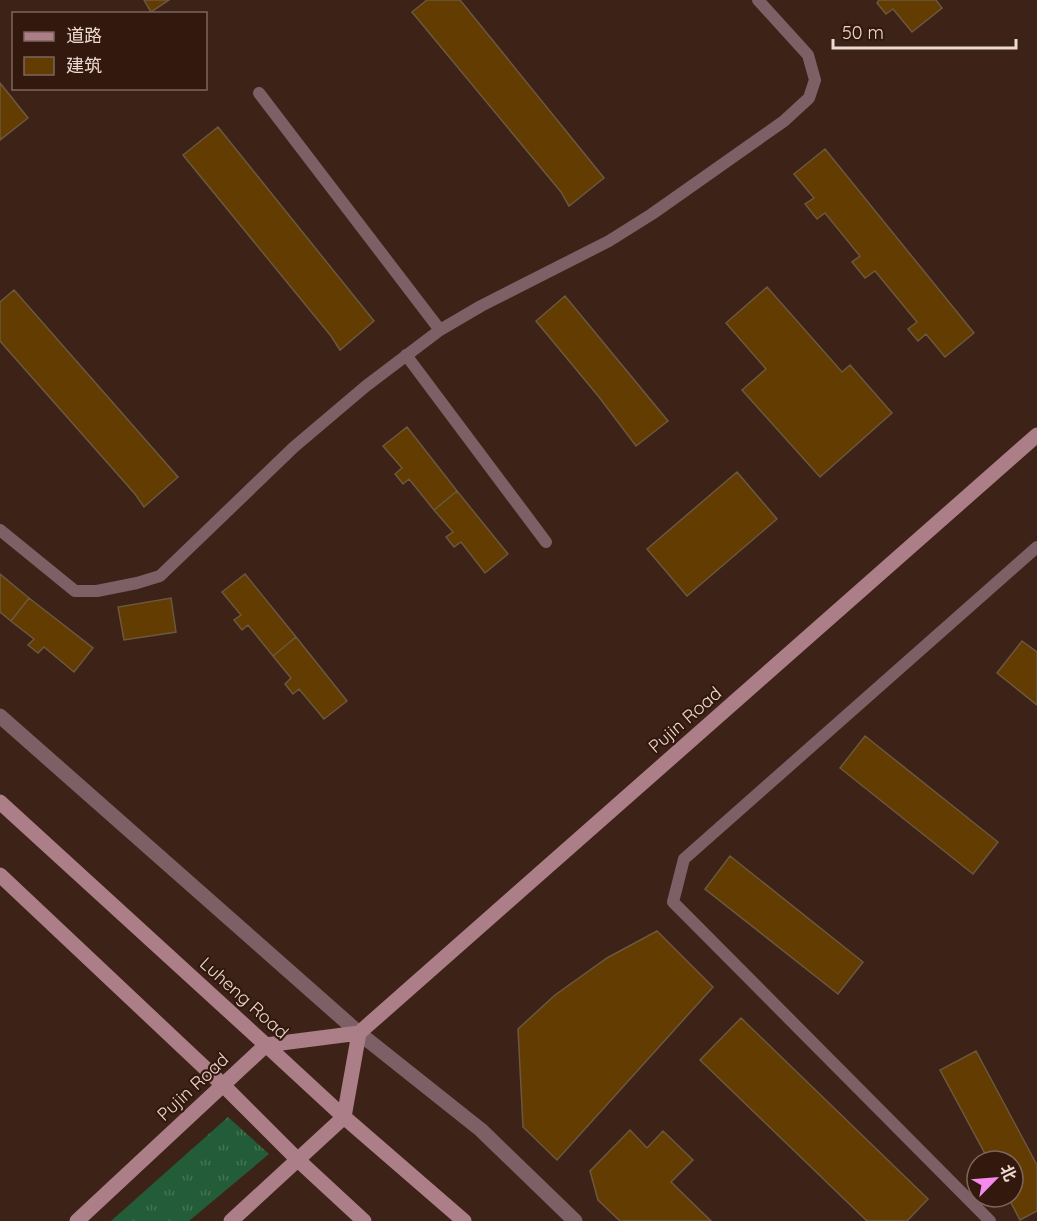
<svg xmlns="http://www.w3.org/2000/svg" width="1037" height="1221" viewBox="0 0 1037 1221" font-family="Quicksand,'Noto Sans SC',sans-serif">
	<style>
		.grass { fill: url(#grass-tufts) }
		.building { fill: #623c00; stroke: #6c583f; stroke-width: 1.5 }
		.lines { fill: none; stroke-linecap: round; stroke-linejoin: round }
		.lane { stroke: #7d6066; stroke-width: 12 }
		.street { stroke: #7d6066; stroke-width: 15 }
		.secondary { stroke: #ac7e87; stroke-width: 15 }
		.labels { text-anchor: middle; stroke-width: 4.5; stroke-linejoin: round; paint-order: stroke }
		.street-label { font-size: 18px; fill: #eddad3; stroke: #33180e }
	</style>
	<defs>
		<pattern id="grass-tufts" width="24" height="20" patternUnits="userSpaceOnUse" patternTransform="scale(1.5)"><rect width="24" height="20" fill="#235c38"/><path d="M3 7l-1-3M5 7V3M7 7l1-3M15 17l-1-3M17 17v-4M19 17l1-3" fill="none" stroke="#437354"/></pattern>
	</defs>
	<rect width="100%" height="100%" fill="#3d2218"/>
	<!-- grass -->
	<path class="grass" d="M228,1117L269,1154L189,1221H111Z"/>
	<!-- building -->
	<path class="building" d="M144,0H169L151,12Z
		M427,0H460L604,178L569,206L561,192L412,12Z
		M879,0H936L942,8L912,32L893,9L886,14L877,3Z
		M0,83L28,118L0,140Z
		M218,127L374,321L340,350L331,336L183,155Z
		M825,149L974,333L945,357L926,334L918,341L908,329L917,322L875,271L865,278L852,262L860,256L825,213L817,219L805,204L814,198L794,174Z
		M767,287L842,372L850,365L892,413L820,477L742,390L766,369L726,323Z
		M14,290L178,477L144,507L135,494L0,341V302Z
		M565,296L668,421L636,446L599,397L536,321Z
		M407,427L457,491L434,510L409,479L403,484L395,474L402,468L383,446Z
		M737,472L777,519L687,596L647,549Z
		M457,491L508,554L485,573L461,542L454,547L446,537L453,532L434,510Z
		M0,574L29,598L11,621L0,612Z
		M245,574L296,637L273,656L248,625L242,630L234,620L241,615L222,592Z
		M29,598L93,648L74,672L44,647L38,653L28,645L34,639L11,621Z
		M171,598L176,632L124,640L118,607Z
		M296,637L347,701L324,719L299,689L293,694L285,684L291,678L273,656Z
		M1022,641L1037,652V705L997,673Z
		M865,736L998,842L973,874L840,768Z
		M730,856L863,962L838,994L705,889Z
		M657,931L713,987L557,1160L523,1127L518,1029L555,995L607,958Z
		M741,1018L928,1199L907,1221H867L700,1060Z
		M976,1051L1037,1165V1211L1020,1220L1008,1197H1013V1161H989L940,1070Z
		M630,1130L647,1148L663,1131L693,1160L671,1182L711,1221H620L598,1200L590,1171Z"/>
	<g class="lines">
		<!-- lane -->
		<path class="lane" d="M259,93L440,330
			M406,355L546,542
			M0,530L75,591H97L137,583L160,576L294,447L366,386L440,330L481,306L609,241L652,214L784,121L809,98L815,80L808,55L758,0
			M990,1221L673,902L684,859L1037,547"/>
		<!-- street -->
		<path class="street" d="M0,716L359,1033L481,1130L575,1221"/>
		<!-- secondary -->
		<path class="secondary" d="M0,802L266,1045L344,1117L464,1221
			M0,875L223,1085L298,1160L364,1221
			M77,1221L266,1045L359,1033L1037,435
			M231,1221L344,1117L359,1033"/>
	</g>
	<g class="labels">
		<!-- street labels -->
		<g class="street-label">
			<text transform="translate(685 720) rotate(-41)" y="6">Pujin Road</text>
			<text transform="translate(244 998) rotate(42)" y="6">Luheng Road</text>
			<text transform="translate(193 1087) rotate(-43)" y="6">Pujin Road</text>
		</g>
	</g>
	<!-- legend -->
	<rect x="12" y="12" width="195" height="78" fill="#33180e" stroke="#7d665d" stroke-width="1.5"/>
	<rect x="24" y="32" width="30" height="9" fill="#ac7e87" stroke="#7d665d" stroke-width="1.5"/>
	<text x="66" y="42" font-size="18" fill="#eddad3">道路</text>
	<rect x="24" y="57" width="30" height="18" fill="#623c00" stroke="#7d665d" stroke-width="1.5"/>
	<text x="66" y="72" font-size="18" fill="#eddad3">建筑</text>
	<!-- north arrow -->
	<g transform="translate(995 1179) rotate(65)"><circle r="28" fill="#33180e" stroke="#7d665d" stroke-width="1.5"/>
	<path d="M0-4.5L10 22L0 15L-10 22Z" fill="#f589ee"/>
	<text y="-9" font-size="16" font-weight="bold" text-anchor="middle" fill="#eddad3">北</text>
	</g>
	<!-- scale -->
	<path d="M833 39v9h183v-9" fill="none" stroke="#eddad3" stroke-width="3"/>
	<text x="842" y="39" font-size="18" fill="#eddad3" stroke="#33180e" stroke-width="4.5" paint-order="stroke">50 m</text>
</svg>
